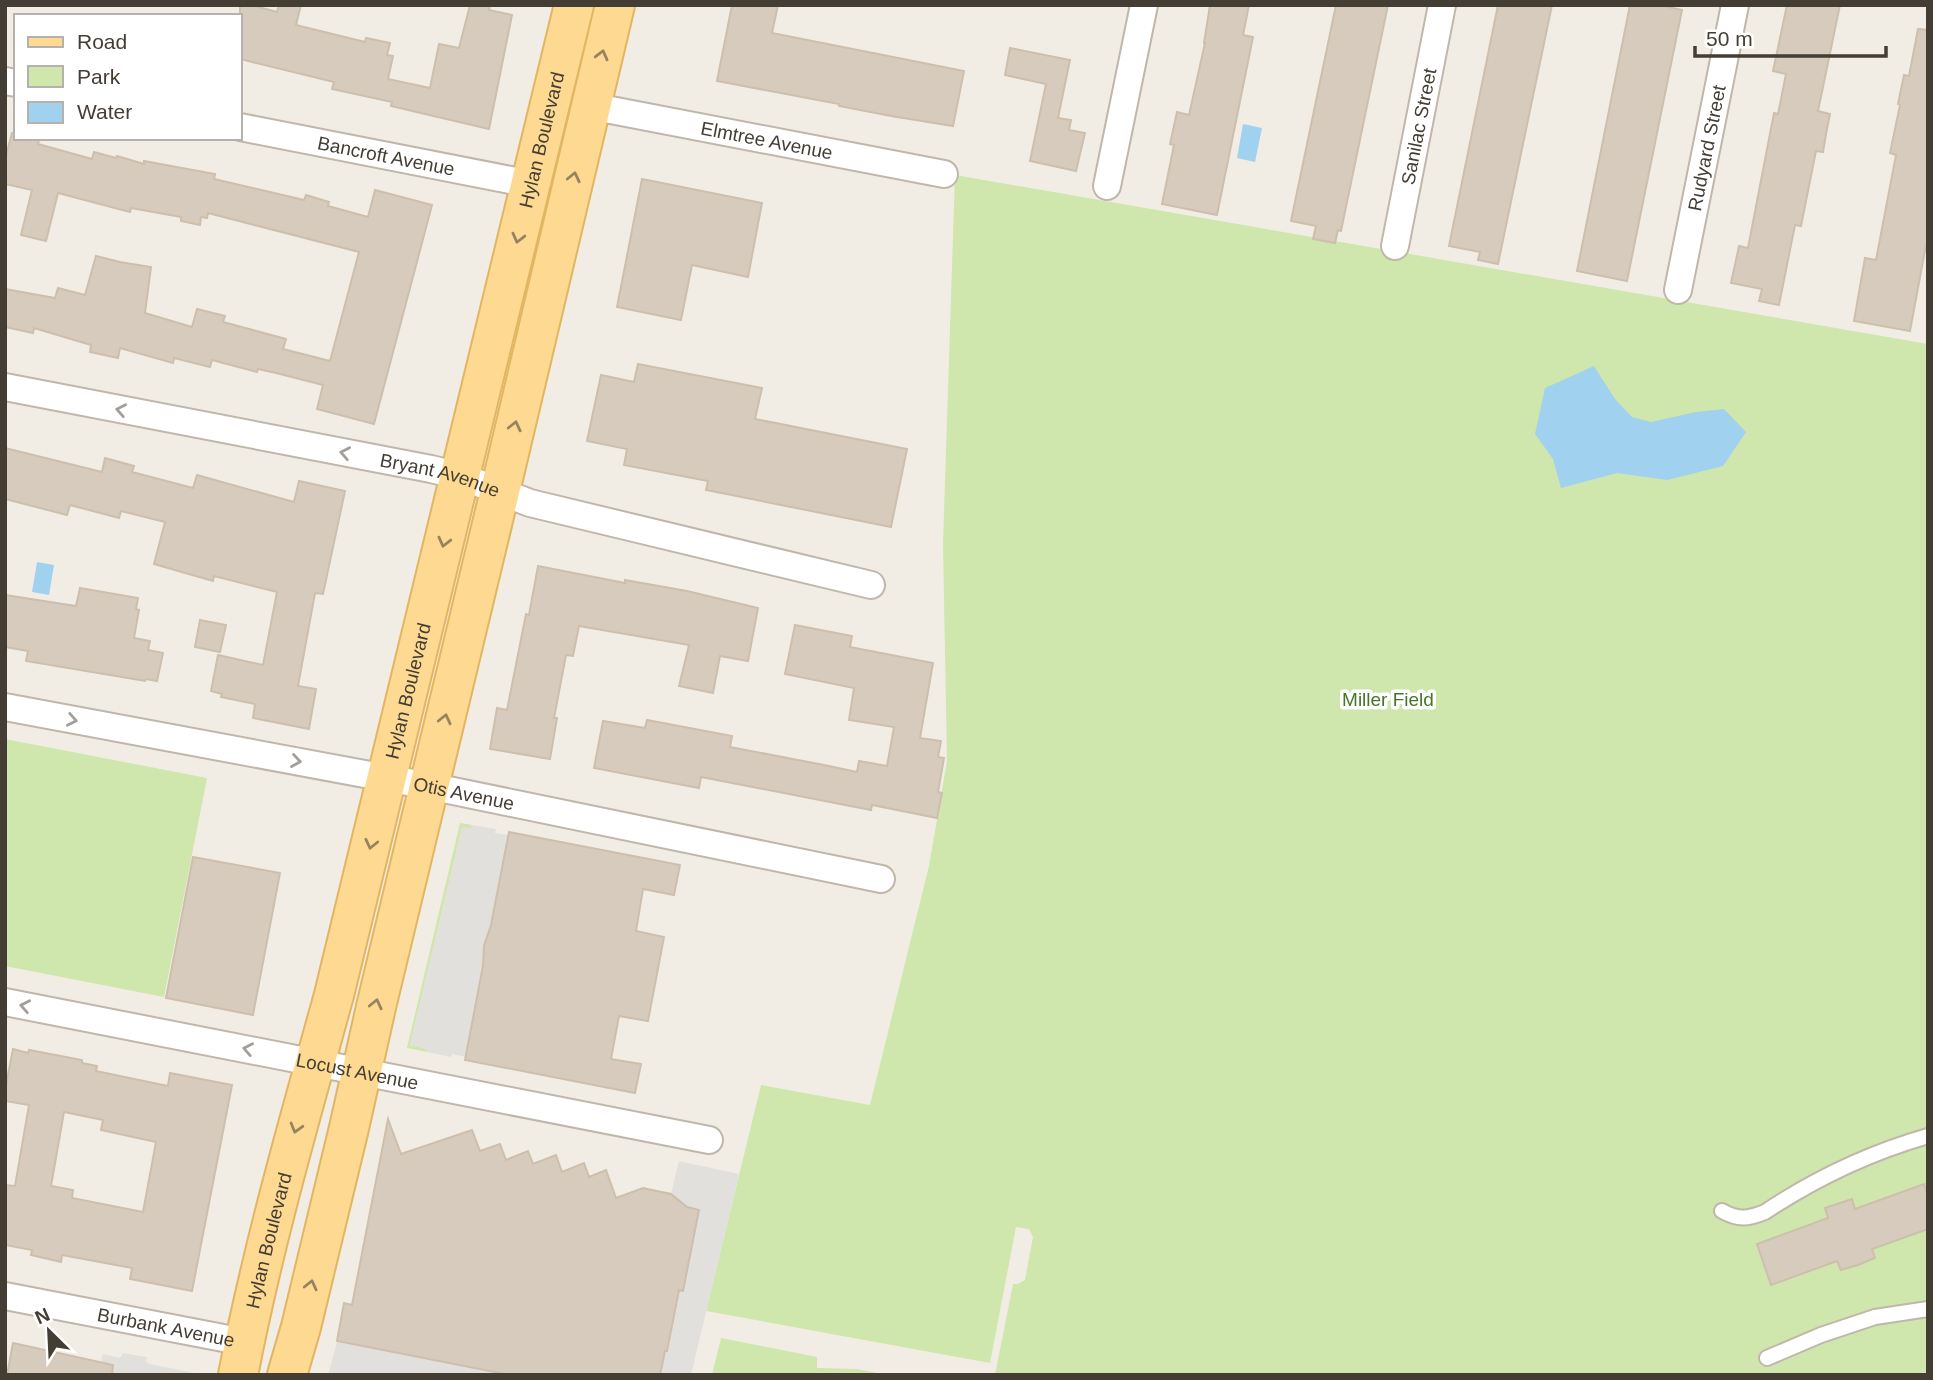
<svg xmlns="http://www.w3.org/2000/svg" width="1933" height="1380" viewBox="0 0 1933 1380" font-family="Arial,sans-serif">
	<style>
		.green { fill: #cfe6ac }
		.parking { fill: #e2e0dc }
		.water { fill: #a0d2ef }
		.building { fill: #d6cbbc; stroke: #cebfad; stroke-width: 2; fill-rule: evenodd }
		.lines { fill: none; stroke-linecap: round; stroke-linejoin: round }
		.lane-casing { stroke: #c0b7aa; stroke-width: 18 }
		.street-casing { stroke: #c0b7aa; stroke-width: 30 }
		.primary-casing { stroke: #e2b562; stroke-width: 42 }
		.lane { stroke: #fff; stroke-width: 14 }
		.street { stroke: #fff; stroke-width: 26 }
		.primary { stroke: #fdd991; stroke-width: 38 }
		.oneway { stroke: #97835e }
		.oneway2 { stroke: #a29e9a }
		.labels { text-anchor: middle; stroke-width: 7; stroke-linejoin: round; paint-order: stroke }
		.street-label { font-size: 19px; fill: #443d34; stroke: #fff }
		.park-label { font-size: 19px; fill: #497428; stroke: #fff }
	</style>
	<rect width="100%" height="100%" fill="#f2ede4"/>
	<!-- green -->
	<path class="green" d="M955,175L1928,344V1375H995L1013,1284H1018L1025,1280L1033,1237L1029,1229L1016,1227L990,1363L706,1311L761,1085L870,1105L929,866L947,761L943,544Z
		M5,739L207,778L164,997L5,966Z
		M460,823L472,825L471,828H462L410,1045L428,1049L427,1052L407,1048Z
		M721,1338L817,1357V1368L857,1369L887,1375H712Z"/>
	<!-- parking -->
	<path class="parking" d="M472,825L496,829L495,833L508,835L492,918L493,925H490L484,946L483,966L485,967L466,1057L452,1054L451,1057L427,1052V1049L410,1045L462,827L471,828Z
		M679,1161L739,1174L691,1375H660L665,1351H668L679,1290H683L699,1210L692,1208L691,1210L671,1194Z
		M337,1342L498,1373L501,1375H328Z
		M123,1353L147,1357L146,1361L149,1364L205,1375H99L103,1354L120,1358Z"/>
	<!-- water -->
	<path class="water" d="M1243,124L1262,128L1255,162L1237,158Z
		M1594,366L1615,399L1632,417L1651,422L1696,412L1724,409L1746,432L1723,466L1667,480L1617,473L1561,488L1553,459L1535,434L1545,388Z
		M37,562L54,565L49,595L32,592Z"/>
	<!-- building -->
	<path class="building" d="M240,5H251L277,12L279,5H301L296,25L365,42L366,38L390,43L387,55L393,56L388,79L430,88L439,44L459,48L470,5H490L489,10L512,15L489,129L391,106L392,102L332,89L334,82L240,59Z
		M732,5H778L772,33L964,71L953,126L891,116L839,106V104L717,81Z
		M1210,5H1249L1243,35L1253,37L1217,215L1162,204L1174,145L1170,144L1177,112L1189,115L1205,43H1204Z
		M1336,5H1388L1341,231L1338,230L1335,243L1313,239L1316,226L1291,221Z
		M1498,5H1552L1498,264L1478,260L1480,252L1449,246Z
		M1630,5H1660L1682,10L1627,281L1577,271Z
		M1787,5H1840L1818,111L1830,114L1826,134L1823,152L1816,151L1801,226L1795,225L1779,305L1759,301L1762,289L1731,283L1739,246L1748,248L1774,113L1778,114L1786,74L1773,71Z
		M1918,29L1928,30V245H1926L1910,331L1854,321L1865,258L1876,260L1896,155L1890,153L1900,105L1898,104L1904,75L1909,76Z
		M1010,48L1070,60L1058,118L1071,120L1069,130L1085,133L1076,171L1030,161L1046,84L1005,75Z
		M12,133L16,134V138L39,140L38,144L92,159L94,152L116,158L117,156L144,164V161L215,174L214,179L304,200L306,195L329,202L328,206L368,217L375,190L432,205L374,424L317,409L323,385L276,373L258,369L257,372L212,360L210,367L174,358L173,363L120,348L118,358L90,352L91,345L34,328L33,333L5,327V289L55,298L58,288L85,295L96,256L120,262L151,267L145,313L192,327L197,309L225,316L223,322L286,339L283,349L330,361L359,252L208,213L207,218L201,217L200,225L181,221V217L131,208L130,212L58,193L46,241L21,235L32,190L5,184V159Z
		M642,179L762,203L748,277L692,265L681,320L617,307Z
		M638,364L762,388L755,419L907,449L891,527L706,490L708,481L624,465L627,449L587,441L601,375L634,382Z
		M5,448L102,472L105,458L134,466L132,472L193,488L197,475L294,502L299,481L345,491L323,594L315,593L298,686L316,689L309,729L253,718L255,704L221,697L222,694L211,691L218,655L263,665L277,592L214,576L213,581L154,564L165,522L121,511L119,518L70,505L67,515L5,499Z
		M538,566L625,583V580L687,591L758,608L748,661L720,656L713,693L679,686L689,645L579,626L573,656L566,655L554,718H557L550,759L490,749L497,708L507,710L526,614L529,615Z
		M80,588L138,598L136,609L139,610L134,638L150,641L148,650L163,653L157,681L146,679L145,681L26,661L28,651L5,647V595L76,606Z
		M200,620L226,625L220,652L195,647Z
		M795,625L852,636L850,647L933,663L920,738L941,741L938,757L944,758L938,792L942,793L937,818L872,805L871,810L701,777L699,788L594,768L603,721L645,728L647,720L732,736L730,747L824,765L857,772L859,761L887,766L894,727L849,720L854,688L785,674Z
		M509,832L680,865L674,895L643,889L636,931L664,937L648,1021L619,1016L611,1059L641,1064L635,1093L465,1060L483,966L484,946L491,925Z
		M193,857L280,873L253,1015L166,998Z
		M13,1049L28,1053L29,1050L82,1060V1063L97,1066L96,1071L168,1086L170,1073L232,1085L192,1291L130,1279L132,1268L62,1255L61,1262L31,1255L32,1250L5,1245V1185L15,1186L29,1105L5,1101V1090ZM64,1112L103,1120L101,1130L156,1142L143,1212L72,1198L73,1190L51,1186Z
		M388,1119L401,1154L472,1130L480,1151L500,1144L506,1160L528,1151L533,1164L556,1155L562,1172L584,1163L589,1177L606,1170L616,1198L643,1188L671,1194L687,1207L699,1210L683,1291L679,1290L667,1351H665L660,1375H510L337,1341L344,1303L352,1305Z
		M1924,1184L1928,1196V1229L1872,1249L1875,1258L1858,1265L1841,1270L1837,1261L1771,1285L1757,1244L1828,1218L1825,1208L1852,1199L1855,1209Z
		M13,1343L113,1365L112,1375H7Z"/>
	<g class="lines">
		<defs>
			<path id="lane" d="M1722,1211C1738,1220 1748,1219 1765,1212C1816,1178 1869,1153 1928,1136
				M1767,1358L1821,1335L1875,1317L1928,1309"/>
			<g id="street">
				<path d="M5,81L16,83"/>
				<path id="s1" d="M590,106L944,174"/>
				<path id="s2" d="M240,127L531,184"/>
				<path d="M1107,186L1144,5"/>
				<path id="s3" d="M1395,246L1442,5"/>
				<path id="s4" d="M1678,290L1735,5"/>
				<path id="s5" d="M5,387L431,469L460,476L530,503L871,585"/>
				<path id="s6" d="M5,707L429,786L881,879"/>
				<path id="s7" d="M5,1002L709,1140"/>
				<path id="s8" d="M5,1296L244,1342"/>
			</g>
			<g id="primary">
				<path id="s9" d="M238,1375C263,1246 299,1121 334,995L574,5"/>
				<path d="M287,1375L301,1327L349,1128L376,1007L505,470L615,5"/>
			</g>
		</defs>
		<!-- lane casing -->
		<use href="#lane" class="lane-casing"/>
		<!-- street casing -->
		<use href="#street" class="street-casing"/>
		<!-- primary casing -->
		<use href="#primary" class="primary-casing"/>
		<!-- lane -->
		<use href="#lane" class="lane"/>
		<!-- street -->
		<use href="#street" class="street"/>
		<!-- primary -->
		<use href="#primary" class="primary"/>
	</g>
	<!-- one-way arrows -->
	<defs><path id="oneway-chevron" d="M-2-3.5L2.5 0L-2 3.5" fill="none" stroke-width="1.6" stroke-linecap="round" stroke-linejoin="round" transform="scale(1.75)"/></defs>
	<g class="oneway">
		<use href="#oneway-chevron" transform="translate(602 55) rotate(-76)"/>
		<use href="#oneway-chevron" transform="translate(574 177) rotate(-77)"/>
		<use href="#oneway-chevron" transform="translate(518 238) rotate(104)"/>
		<use href="#oneway-chevron" transform="translate(515 426) rotate(-77)"/>
		<use href="#oneway-chevron" transform="translate(444 542) rotate(104)"/>
		<use href="#oneway-chevron" transform="translate(445 719) rotate(-77)"/>
		<use href="#oneway-chevron" transform="translate(371 844) rotate(103)"/>
		<use href="#oneway-chevron" transform="translate(376 1004) rotate(-77)"/>
		<use href="#oneway-chevron" transform="translate(296 1128) rotate(106)"/>
		<use href="#oneway-chevron" transform="translate(311 1285) rotate(-77)"/>
	</g>
	<g class="oneway2">
		<use href="#oneway-chevron" transform="translate(121 410) rotate(-169)"/>
		<use href="#oneway-chevron" transform="translate(345 453) rotate(-169)"/>
		<use href="#oneway-chevron" transform="translate(72 720) rotate(11)"/>
		<use href="#oneway-chevron" transform="translate(296 761) rotate(9)"/>
		<use href="#oneway-chevron" transform="translate(25 1006) rotate(-169)"/>
		<use href="#oneway-chevron" transform="translate(248 1049) rotate(-169)"/>
	</g>
	<g class="labels">
		<!-- street labels -->
		<g class="street-label">
			<text dy="7" stroke="none"><textPath href="#s3" startOffset="122">Sanilac Street</textPath></text>
			<text dy="7" stroke="none"><textPath href="#s9" startOffset="1272">Hylan Boulevard</textPath></text>
			<text dy="7" stroke="none"><textPath href="#s1" startOffset="180">Elmtree Avenue</textPath></text>
			<text dy="7" stroke="none"><textPath href="#s4" startOffset="145">Rudyard Street</textPath></text>
			<text dy="7" stroke="none"><textPath href="#s2" startOffset="149">Bancroft Avenue</textPath></text>
			<text dy="7" stroke="none"><textPath href="#s5" startOffset="444">Bryant Avenue</textPath></text>
			<text dy="7" stroke="none"><textPath href="#s9" startOffset="705">Hylan Boulevard</textPath></text>
			<text dy="7" stroke="none"><textPath href="#s6" startOffset="467">Otis Avenue</textPath></text>
			<text dy="7" stroke="none"><textPath href="#s7" startOffset="359">Locust Avenue</textPath></text>
			<text dy="7" stroke="none"><textPath href="#s9" startOffset="138">Hylan Boulevard</textPath></text>
			<text dy="7" stroke="none"><textPath href="#s8" startOffset="164">Burbank Avenue</textPath></text>
		</g>
		<!-- park labels -->
		<g class="park-label">
			<text x="1388" y="706">Miller Field</text>
		</g>
	</g>
	<!-- border -->
	<rect width="1933" height="1380" fill="none" stroke="#443d34" stroke-width="14"/>
	<!-- legend -->
	<rect x="14" y="14" width="228" height="126" fill="#ffffff" stroke="#b4b1ae" stroke-width="2"/>
	<rect x="28" y="37" width="35" height="10" fill="#fdd991" stroke="#b4b1ae" stroke-width="2"/>
	<text x="77" y="49" font-size="21" fill="#443d34">Road</text>
	<rect x="28" y="66" width="35" height="21" fill="#cfe6ac" stroke="#b4b1ae" stroke-width="2"/>
	<text x="77" y="84" font-size="21" fill="#443d34">Park</text>
	<rect x="28" y="102" width="35" height="21" fill="#a0d2ef" stroke="#b4b1ae" stroke-width="2"/>
	<text x="77" y="119" font-size="21" fill="#443d34">Water</text>
	<!-- north arrow -->
	<g transform="translate(49 1331) rotate(336)" stroke="#ffffff" stroke-width="5" paint-order="stroke">
	<path d="M0-5L12 26L0 18L-12 26Z" fill="#443d34"/>
	<text y="-10" font-size="19" font-weight="bold" text-anchor="middle" fill="#443d34">N</text>
	</g>
	<!-- scale -->
	<path d="M1695 46v10h191v-10" fill="none" stroke="#443d34" stroke-width="3.5"/>
	<text x="1706" y="46" font-size="21" fill="#443d34" stroke="#ffffff" stroke-width="5" paint-order="stroke">50 m</text>
</svg>
